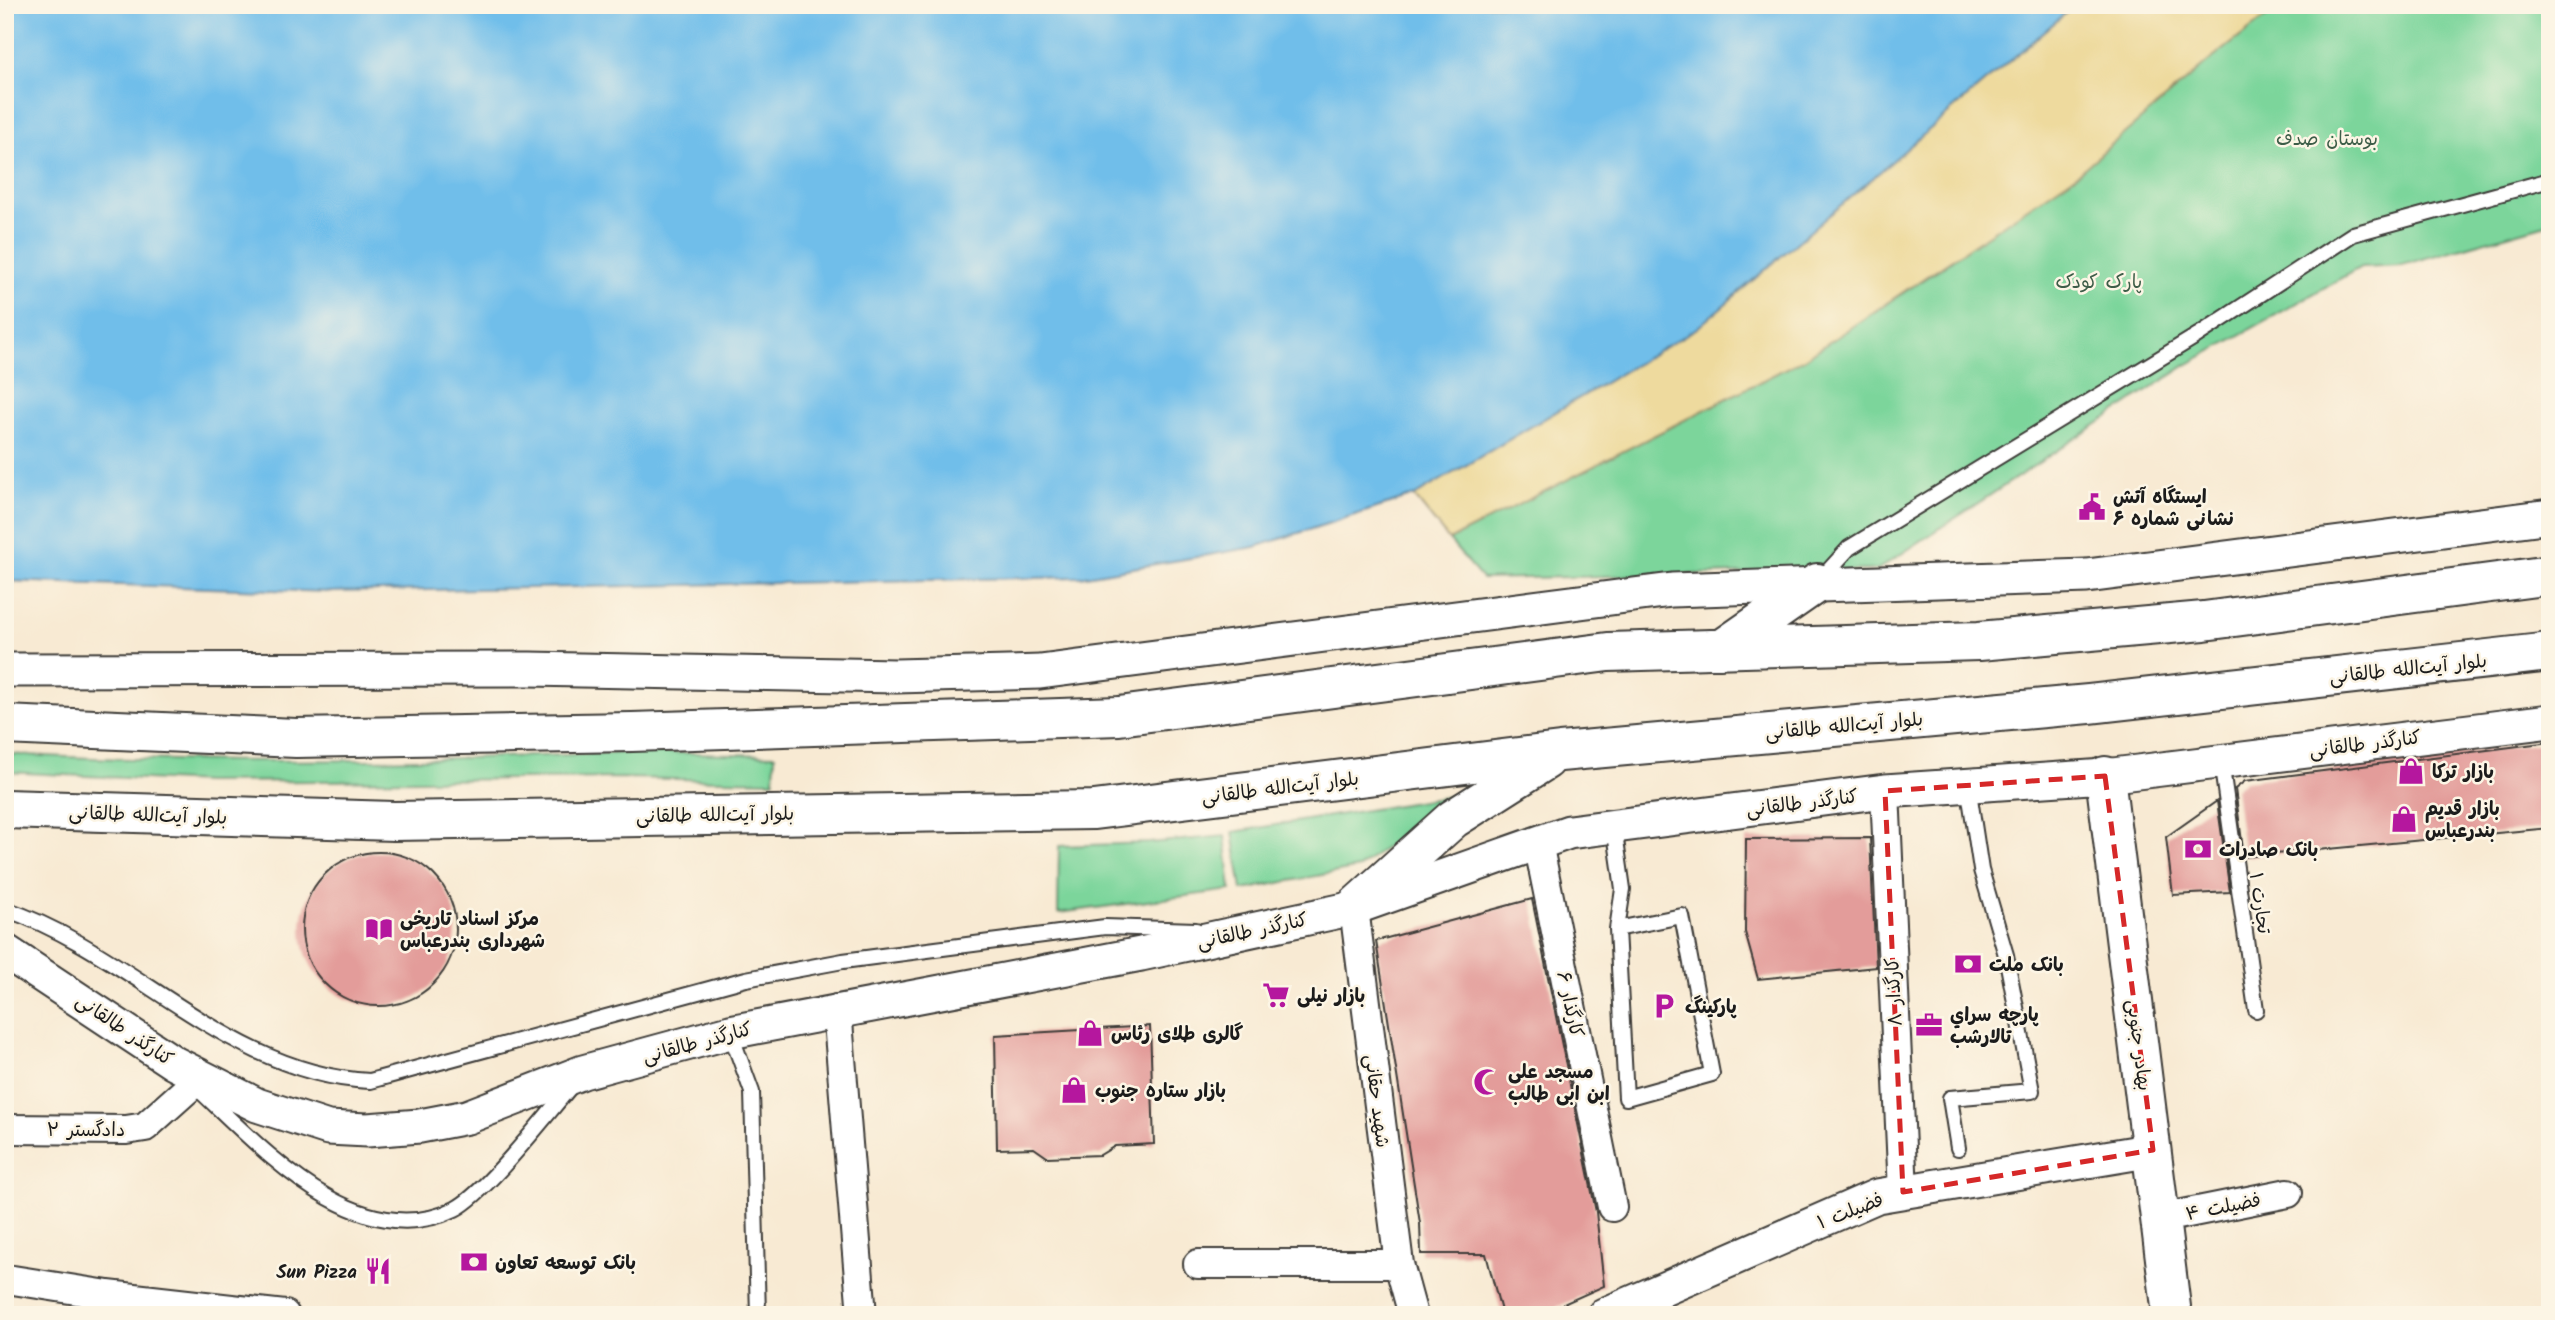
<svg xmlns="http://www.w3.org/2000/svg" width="2555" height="1320" viewBox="0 0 2555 1320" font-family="Kalam,'Playpen Sans Arabic',sans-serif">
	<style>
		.green { fill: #7bd59b; stroke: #4c785c; stroke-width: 2 }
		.sand { fill: #eeda9e; stroke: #857b5d; stroke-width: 2 }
		.water { fill: #6fbeea; stroke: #466d83; stroke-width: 2 }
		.building { fill: #e39c9a }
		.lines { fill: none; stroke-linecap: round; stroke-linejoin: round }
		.service-casing { stroke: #3d3b37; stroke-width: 18 }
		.minor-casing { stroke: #3d3b37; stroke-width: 32 }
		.tertiary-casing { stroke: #3d3b37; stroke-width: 37 }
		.secondary-casing { stroke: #3d3b37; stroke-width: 42 }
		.primary-casing { stroke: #3d3b37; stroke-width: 42 }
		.service { stroke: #fff; stroke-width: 14 }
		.minor { stroke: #fff; stroke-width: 28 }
		.tertiary { stroke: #fff; stroke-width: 33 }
		.secondary { stroke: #fff; stroke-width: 38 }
		.primary { stroke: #fff; stroke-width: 38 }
		.marked { fill: none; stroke: #d62828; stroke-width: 5; stroke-dasharray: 14 9; stroke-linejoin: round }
		.labels { text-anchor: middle; stroke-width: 5; stroke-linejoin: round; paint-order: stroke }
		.park-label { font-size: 19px; fill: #3d5d48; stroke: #fcf5e5 }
		.poi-label { font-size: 19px; font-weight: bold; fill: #1c1c1c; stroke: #fcf5e5; text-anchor: start }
		.street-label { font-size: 19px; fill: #1c1c1c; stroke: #fcf5e5 }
	</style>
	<rect width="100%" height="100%" fill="#fcf5e5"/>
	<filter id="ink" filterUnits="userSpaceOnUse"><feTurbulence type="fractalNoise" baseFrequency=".0143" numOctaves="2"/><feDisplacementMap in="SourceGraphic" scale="14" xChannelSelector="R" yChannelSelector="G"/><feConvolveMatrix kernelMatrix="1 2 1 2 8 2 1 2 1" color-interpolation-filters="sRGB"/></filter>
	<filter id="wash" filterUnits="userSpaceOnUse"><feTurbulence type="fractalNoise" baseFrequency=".00686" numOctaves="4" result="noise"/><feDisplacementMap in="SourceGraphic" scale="28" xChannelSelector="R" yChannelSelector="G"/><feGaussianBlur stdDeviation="1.57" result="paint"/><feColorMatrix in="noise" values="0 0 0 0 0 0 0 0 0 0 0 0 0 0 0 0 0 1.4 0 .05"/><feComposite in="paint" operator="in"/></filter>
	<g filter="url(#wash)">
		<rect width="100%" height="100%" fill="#f8ead3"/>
		<!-- green -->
		<path class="green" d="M2281,5H2550V223L2402,265L2361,267L2185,366L1877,570L1482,579L1449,540L1804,359L1948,263Z
			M646,752L775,755L774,781L624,778L206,782L5,772V754C219,766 432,760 646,752Z
			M1453,796L1359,868L1242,890L1233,832Z
			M1225,836L1231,890L1058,913L1059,846L1149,843Z"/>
		<!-- sand -->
		<path class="sand" d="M2075,5H2281L2209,61L2075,176L1804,359L1449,540L1414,496L1697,328Z"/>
		<!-- water -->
		<path class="water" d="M5,5H2075L1697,328L1414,496L1255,547L1080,577L330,592L5,581Z"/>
		<g id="blocks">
			<!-- building -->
			<path class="building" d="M2550,742V828L2244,857L2235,789L2245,781Z
				M2217,801L2230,892L2173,895L2166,837Z
				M1870,838L1876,967L1758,979L1745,932L1746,839Z
				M302 929a77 77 0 1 1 154 0a77 77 0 1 1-154 0Z
				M1532,899L1596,1212L1604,1286L1539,1315H1502L1486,1254H1421L1420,1223L1376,941Z
				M1150,1026L1154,1144L1115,1146L1100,1155L1047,1157L1034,1148L997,1149L995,1035Z"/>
		</g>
	</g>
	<g filter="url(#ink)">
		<use href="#blocks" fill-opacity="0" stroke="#3d3b37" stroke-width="2"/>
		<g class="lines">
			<defs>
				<path id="service" d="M1819,581L1849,548L2198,335L2353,234L2550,180
					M2221,761L2256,1010
					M1614,826L1623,889L1617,929L1626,1098L1712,1074L1682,916L1617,929
					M5,909C133,952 230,1075 370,1081L746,979L843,961L1105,927L1196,930
					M730,1032L752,1092L758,1315
					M196,1087C260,1146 357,1257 455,1209C486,1193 546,1115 572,1085
					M1958,1148L1950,1098L2032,1091L2006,955L1981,870L1968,785"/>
				<path id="minor" d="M1885,791L1903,1192
					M1538,843L1612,1207
					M1354,908L1399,1264L1413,1315
					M837,1009L862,1315
					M5,1129L126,1130L145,1127L193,1084
					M2158,1219L2288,1193
					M1198,1264H1399
					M13,1280L108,1295L285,1315"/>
				<path id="tertiary" d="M5,670L530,669L896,676L1040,672L1672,590L2087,576L2550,516
					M5,951L174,1063L257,1105L328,1128L367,1130L420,1126L467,1117L583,1072L730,1032L1141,954L1354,908L1569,832L1885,791L2105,776L2550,721
					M1604,1315L1877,1196L2153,1150"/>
				<path id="secondary" d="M2105,776L2172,1315"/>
				<path id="primary" d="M1722,649L1817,583
					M5,725L296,738L632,732L1119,716L1608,652L1979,641L2204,621L2550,575
					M5,809L394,821L1094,810L1560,752L2089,704L2550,652
					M1354,908L1453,819L1546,760"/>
			</defs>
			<!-- service casing -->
			<use href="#service" class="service-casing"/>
			<!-- minor casing -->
			<use href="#minor" class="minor-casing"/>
			<!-- tertiary casing -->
			<use href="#tertiary" class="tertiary-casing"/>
			<!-- secondary casing -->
			<use href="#secondary" class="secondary-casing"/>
			<!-- primary casing -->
			<use href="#primary" class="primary-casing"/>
			<!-- service -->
			<use href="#service" class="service"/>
			<!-- minor -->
			<use href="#minor" class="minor"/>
			<!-- tertiary -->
			<use href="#tertiary" class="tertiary"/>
			<!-- secondary -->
			<use href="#secondary" class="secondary"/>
			<!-- primary -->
			<use href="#primary" class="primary"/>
		</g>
	</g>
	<!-- marked area -->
	<path class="marked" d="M2105,776L2153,1150L1903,1192L1885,791Z"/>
	<!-- icons -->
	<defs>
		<symbol id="civic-bare" viewBox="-9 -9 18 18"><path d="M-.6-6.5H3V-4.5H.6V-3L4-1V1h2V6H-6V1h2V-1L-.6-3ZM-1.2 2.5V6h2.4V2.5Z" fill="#b5179e" stroke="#fcf5e5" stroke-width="2.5" paint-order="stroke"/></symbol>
		<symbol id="shop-bare" viewBox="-9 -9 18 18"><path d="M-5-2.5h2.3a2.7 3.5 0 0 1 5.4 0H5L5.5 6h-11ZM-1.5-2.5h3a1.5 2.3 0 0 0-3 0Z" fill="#b5179e" stroke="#fcf5e5" stroke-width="2.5" paint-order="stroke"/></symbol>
		<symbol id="bank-bare" viewBox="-9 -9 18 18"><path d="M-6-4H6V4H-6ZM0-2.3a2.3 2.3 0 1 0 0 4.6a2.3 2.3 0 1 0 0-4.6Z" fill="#b5179e" stroke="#fcf5e5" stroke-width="2.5" paint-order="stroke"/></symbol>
		<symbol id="library-bare" viewBox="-9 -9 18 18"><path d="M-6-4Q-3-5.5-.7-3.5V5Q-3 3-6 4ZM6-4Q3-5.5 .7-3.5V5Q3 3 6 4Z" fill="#b5179e" stroke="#fcf5e5" stroke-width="2.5" paint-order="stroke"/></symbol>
		<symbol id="supermarket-bare" viewBox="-9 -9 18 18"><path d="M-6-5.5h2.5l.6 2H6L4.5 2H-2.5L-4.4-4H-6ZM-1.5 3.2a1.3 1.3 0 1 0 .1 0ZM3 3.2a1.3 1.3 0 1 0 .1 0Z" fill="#b5179e" stroke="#fcf5e5" stroke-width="2.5" paint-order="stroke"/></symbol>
		<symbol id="parking-bare" viewBox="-9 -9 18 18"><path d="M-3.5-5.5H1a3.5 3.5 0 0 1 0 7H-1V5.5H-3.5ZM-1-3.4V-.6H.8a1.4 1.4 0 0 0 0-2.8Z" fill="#b5179e" stroke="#fcf5e5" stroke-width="2.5" paint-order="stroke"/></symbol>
		<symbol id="office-bare" viewBox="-9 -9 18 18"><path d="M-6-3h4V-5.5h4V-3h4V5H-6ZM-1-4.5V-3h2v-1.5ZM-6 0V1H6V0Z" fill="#b5179e" stroke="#fcf5e5" stroke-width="2.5" paint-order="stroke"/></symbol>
		<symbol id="mosque-bare" viewBox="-9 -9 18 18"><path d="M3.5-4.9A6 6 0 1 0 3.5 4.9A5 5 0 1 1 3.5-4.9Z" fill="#b5179e" stroke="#fcf5e5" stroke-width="2.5" paint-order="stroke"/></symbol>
		<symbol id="restaurant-bare" viewBox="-9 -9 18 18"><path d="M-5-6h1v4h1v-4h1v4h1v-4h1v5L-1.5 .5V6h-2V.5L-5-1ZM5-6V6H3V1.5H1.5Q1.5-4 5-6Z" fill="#b5179e" stroke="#fcf5e5" stroke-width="2.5" paint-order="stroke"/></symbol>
	</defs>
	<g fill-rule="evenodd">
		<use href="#civic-bare" x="2073" y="488" width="38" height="38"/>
		<use href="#shop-bare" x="2392" y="752" width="38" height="38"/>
		<use href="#shop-bare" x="2385" y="800" width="38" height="38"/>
		<use href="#bank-bare" x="2179" y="830" width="38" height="38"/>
		<use href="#library-bare" x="360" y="910" width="38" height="38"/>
		<use href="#bank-bare" x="1949" y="945" width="38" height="38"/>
		<use href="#supermarket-bare" x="1257" y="976" width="38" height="38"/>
		<use href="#parking-bare" x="1645" y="987" width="38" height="38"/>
		<use href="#office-bare" x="1910" y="1006" width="38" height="38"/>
		<use href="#shop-bare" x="1071" y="1014" width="38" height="38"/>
		<use href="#mosque-bare" x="1468" y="1063" width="38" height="38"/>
		<use href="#shop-bare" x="1055" y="1071" width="38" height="38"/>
		<use href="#bank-bare" x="455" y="1243" width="38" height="38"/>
		<use href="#restaurant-bare" x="359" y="1252" width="38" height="38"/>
	</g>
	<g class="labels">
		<!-- park labels -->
		<g class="park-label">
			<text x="2327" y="145">بوستان صدف</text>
			<text x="2099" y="288">پارک کودک</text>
		</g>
		<!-- poi labels -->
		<g class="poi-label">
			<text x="2113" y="503">ایستگاه آتش<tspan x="2113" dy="22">نشانی شماره ۶</tspan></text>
			<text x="2432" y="778">بازار ترکا</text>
			<text x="2425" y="815">بازار قدیم<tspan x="2425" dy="22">بندرعباس</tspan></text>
			<text x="2219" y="856">بانک صادرات</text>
			<text x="400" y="925">مرکز اسناد تاریخی<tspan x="400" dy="22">شهرداری بندرعباس</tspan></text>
			<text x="1989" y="971">بانک ملت</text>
			<text x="1297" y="1002">بازار نیلی</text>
			<text x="1685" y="1013">پارکینگ</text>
			<text x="1950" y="1021">پارچه سراي<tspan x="1950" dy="22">تالارشب</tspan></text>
			<text x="1111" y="1040">گالری طلای رئاس</text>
			<text x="1508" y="1078">مسجد علی<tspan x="1508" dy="22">ابن ابی طالب</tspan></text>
			<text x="1095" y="1097">بازار ستاره جنوب</text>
			<text x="495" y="1269">بانک توسعه تعاون</text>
			<text x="357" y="1278" text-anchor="end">Sun Pizza</text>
		</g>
		<!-- street labels -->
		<g class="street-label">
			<text transform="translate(2408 668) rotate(-6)" y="7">بلوار آیت‌الله طالقانی</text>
			<text transform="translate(1844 725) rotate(-5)" y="7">بلوار آیت‌الله طالقانی</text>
			<text transform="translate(2365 743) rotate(-7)" y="7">کنارگذر طالقانی</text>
			<text transform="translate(1280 787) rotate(-7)" y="7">بلوار آیت‌الله طالقانی</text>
			<text transform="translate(1802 802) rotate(-7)" y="7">کنارگذر طالقانی</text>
			<text transform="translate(148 814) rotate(2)" y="7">بلوار آیت‌الله طالقانی</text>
			<text transform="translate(715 814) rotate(-1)" y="7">بلوار آیت‌الله طالقانی</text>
			<text transform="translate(2261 903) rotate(82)" y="7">تجارت ۱</text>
			<text transform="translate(1252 930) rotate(-12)" y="7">کنارگذر طالقانی</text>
			<text transform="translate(1893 992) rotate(-93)" y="7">کارگذار ۸</text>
			<text transform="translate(1571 1004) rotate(78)" y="7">کارگذار ۶</text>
			<text transform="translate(125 1029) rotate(34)" y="7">کنارگذر طالقانی</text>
			<text transform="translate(697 1042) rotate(-15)" y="7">کنارگذر طالقانی</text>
			<text transform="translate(2140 1045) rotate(83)" y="7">بهادر جنوبی</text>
			<text transform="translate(1378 1101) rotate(83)" y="7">شهید حقانی</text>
			<text x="86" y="1136">دادگستر ۲</text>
			<text transform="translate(2223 1206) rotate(-11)" y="7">فضیلت ۴</text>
			<text transform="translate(1850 1210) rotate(-21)" y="7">فضیلت ۱</text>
		</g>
	</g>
	<!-- margin -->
	<rect width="2555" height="1320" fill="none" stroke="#fcf5e5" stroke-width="28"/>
</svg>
